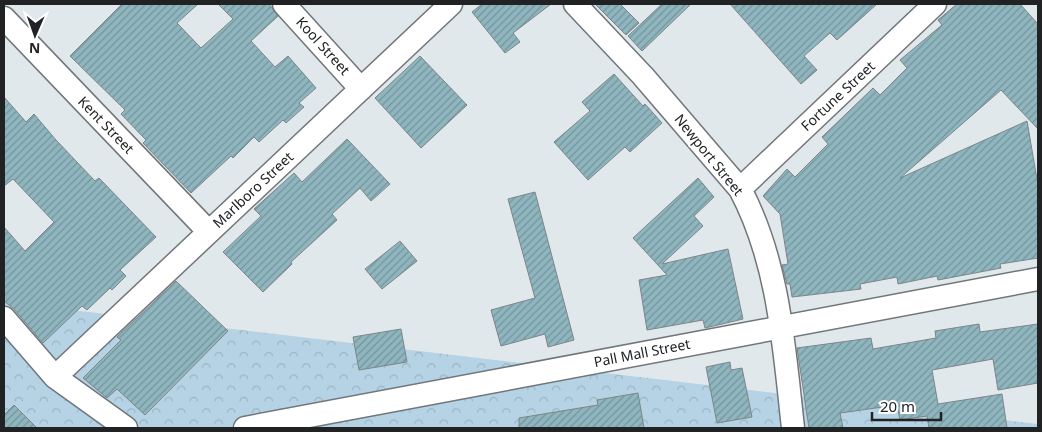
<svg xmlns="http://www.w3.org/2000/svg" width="1042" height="432" viewBox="0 0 1042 432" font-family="'Noto Sans',sans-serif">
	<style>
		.forest { fill: url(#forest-crowns) }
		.building { fill: url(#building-hatch); stroke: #7d8587 }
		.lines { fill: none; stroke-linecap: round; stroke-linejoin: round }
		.street-casing { stroke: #70767a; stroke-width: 25 }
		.street { stroke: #fff; stroke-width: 22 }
		.labels { text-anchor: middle; stroke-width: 4; stroke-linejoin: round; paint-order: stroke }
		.street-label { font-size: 14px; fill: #202224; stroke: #fff }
	</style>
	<defs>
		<pattern id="forest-crowns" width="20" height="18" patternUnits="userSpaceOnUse" patternTransform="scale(1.25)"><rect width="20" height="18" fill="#b5d3e4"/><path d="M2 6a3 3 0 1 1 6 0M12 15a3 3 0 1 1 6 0" fill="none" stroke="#9bb5c3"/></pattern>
		<pattern id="building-hatch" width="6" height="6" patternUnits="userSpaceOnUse" patternTransform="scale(1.25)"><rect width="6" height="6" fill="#8fb6bf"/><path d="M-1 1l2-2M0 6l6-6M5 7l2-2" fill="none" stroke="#74949b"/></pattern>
	</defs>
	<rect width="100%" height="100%" fill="#e1e8ec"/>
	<!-- forest -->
	<path class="forest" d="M4,302L1038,424V428H4Z"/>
	<!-- building -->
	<path class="building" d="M122,4H198L177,23L201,48L233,19L218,4H269L278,16L251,41L275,67L288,56L316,88L299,103L304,107L286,123L283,120L259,142L254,137L233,158L231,156L191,193L143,143L146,140L121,114L125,110L70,56Z
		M482,4H551L513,33L520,42L505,53L472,12Z
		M595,4H620L639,23L626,35Z
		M662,4H691L642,51L628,36Z
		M730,4H877L837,40L830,33L804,56L817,70L801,84Z
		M957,4H1020L1038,24V129L1001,90L900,178L1027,121L1038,185V258L1000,264L1001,268L938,280L937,276L898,284L897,277L860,284L861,289L792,297L790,284H787L782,265L788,264L780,214L763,196L787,169L795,177L828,144L822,137L873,88L880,95L907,68L900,60L942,25L938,20Z
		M420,56L467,105L421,148L375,98Z
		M614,74L643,106L645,104L662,123L630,152L625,147L588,180L554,142L590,111L582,102Z
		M4,97L26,122L34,114L56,140L95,181L99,178L156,237L120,270L126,276L112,290L110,288L87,310L82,306L43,343L14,309L4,301V227L25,251L54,222L13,179L4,186Z
		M347,139L390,184L371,201L360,188L332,214L337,220L291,262L292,264L263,292L223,252L261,216L254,209L294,173L302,182Z
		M698,178L714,197L694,216L703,226L662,264L728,249L743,319L705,328L703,320L647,330L639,280L667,275L633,238Z
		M535,192L574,340L548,347L545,334L501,346L491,310L535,298L508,199Z
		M400,241L417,261L382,289L365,269Z
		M176,281L228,331L145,415L117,389L107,398L83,378L121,340L117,337Z
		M979,324L980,332L1038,324V383L998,390L993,359L932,370L938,404L1002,394L1007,428H929L927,416L900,420L897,405L840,413L843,428H809L797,348L871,338L873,349L936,338L935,331Z
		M401,329L407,362L359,370L353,337Z
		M730,362L731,370L742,368L752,417L717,423L706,367Z
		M638,393L644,428H519V418L598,405L597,400Z
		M14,405L37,428H4V415Z"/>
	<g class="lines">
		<defs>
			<path id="street" d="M284,4L361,89
				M575,4L643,76L740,189C779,262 784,347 793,428
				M4,18L209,232
				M740,189L935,4
				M4,318L55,377L126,428
				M55,377L451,4
				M245,428L1038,279"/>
		</defs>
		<!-- street casing -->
		<use href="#street" class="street-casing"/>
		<!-- street -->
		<use href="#street" class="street"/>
	</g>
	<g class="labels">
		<!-- street labels -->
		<g class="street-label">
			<text transform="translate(323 46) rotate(48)" y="5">Kool Street</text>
			<text transform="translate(838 96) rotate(-43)" y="5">Fortune Street</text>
			<text transform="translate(106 125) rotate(46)" y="5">Kent Street</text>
			<text transform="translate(709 155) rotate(51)" y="5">Newport Street</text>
			<text transform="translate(253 190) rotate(-43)" y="5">Marlboro Street</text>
			<text transform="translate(642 353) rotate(-11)" y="5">Pall Mall Street</text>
		</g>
	</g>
	<!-- border -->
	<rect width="1042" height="432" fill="none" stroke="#202224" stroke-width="10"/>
	<!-- north arrow -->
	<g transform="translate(35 35) rotate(182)" stroke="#ffffff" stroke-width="4" paint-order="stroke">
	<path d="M0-4L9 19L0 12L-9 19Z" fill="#202224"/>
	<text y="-8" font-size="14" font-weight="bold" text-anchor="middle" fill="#202224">N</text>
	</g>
	<!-- scale -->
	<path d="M872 412v8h69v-8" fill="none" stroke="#202224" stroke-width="2.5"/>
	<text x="880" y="412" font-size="15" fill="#202224" stroke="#ffffff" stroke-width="4" paint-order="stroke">20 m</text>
</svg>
